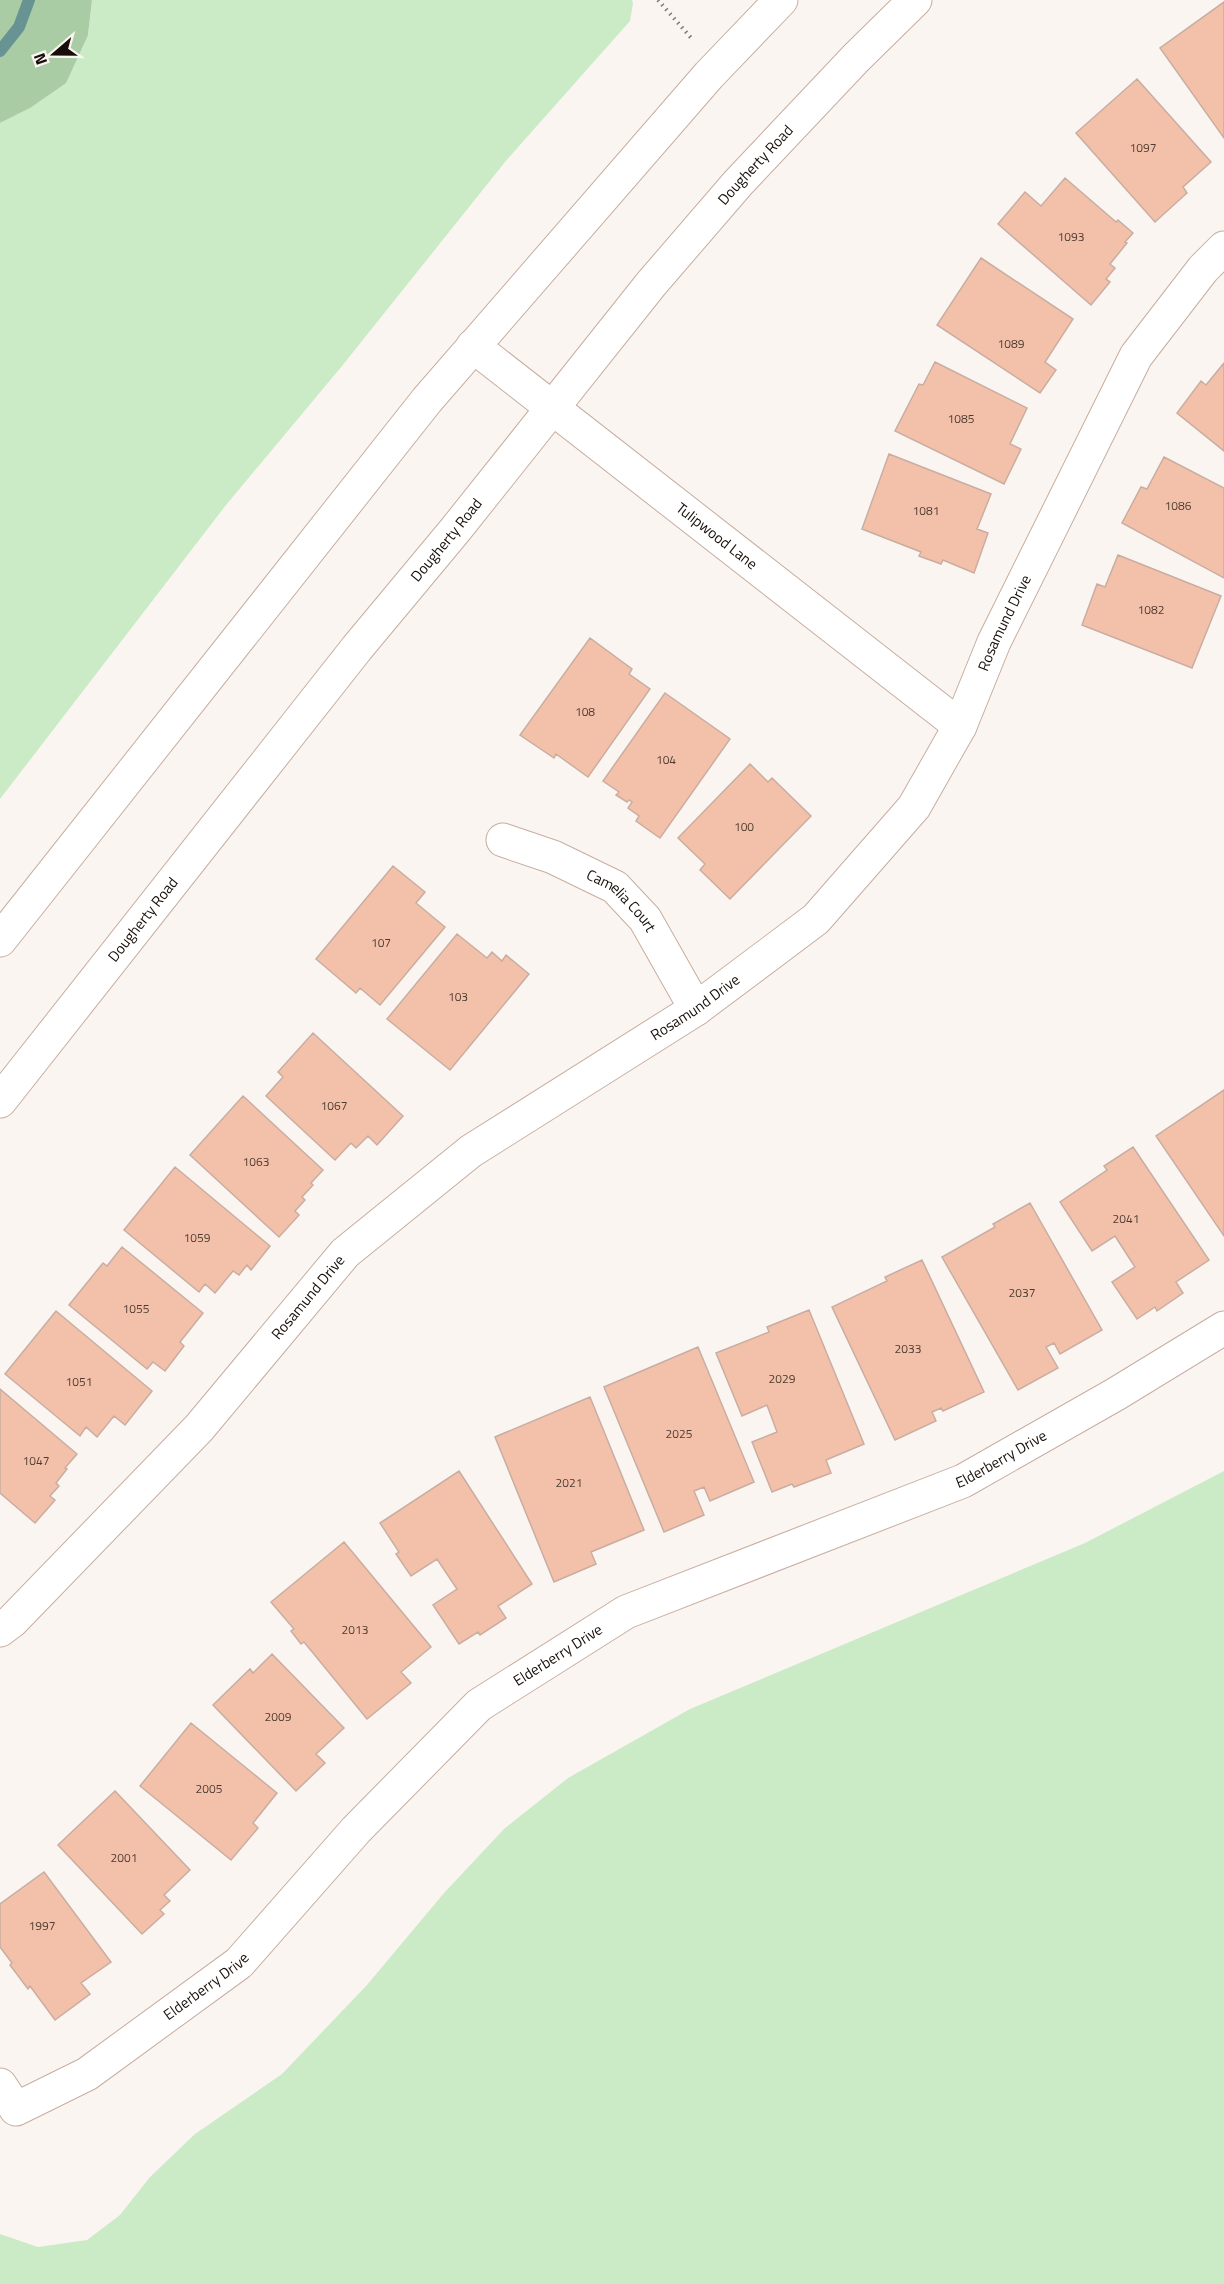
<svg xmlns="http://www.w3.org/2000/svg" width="1224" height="2284" viewBox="0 0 1224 2284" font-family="'Titillium Web',sans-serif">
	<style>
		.green { fill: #caebc5 }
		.forest { fill: #a9cca4 }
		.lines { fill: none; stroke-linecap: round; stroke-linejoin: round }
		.stream { stroke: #689393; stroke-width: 12 }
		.building { fill: #f3c1aa; stroke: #c9ada1; stroke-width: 1.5 }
		.minor-casing { stroke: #c8ada0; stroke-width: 35 }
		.major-casing { stroke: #c8ada0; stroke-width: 35 }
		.path { stroke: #817a76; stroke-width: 4; stroke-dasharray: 1.5 4.5; stroke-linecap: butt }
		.minor { stroke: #fff; stroke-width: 33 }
		.major { stroke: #fff; stroke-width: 33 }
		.labels { text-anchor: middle; stroke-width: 4.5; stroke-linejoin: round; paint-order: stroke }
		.number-label { font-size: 12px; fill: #4e3b31 }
		.street-label { font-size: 15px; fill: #170e09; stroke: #fbf5f2 }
	</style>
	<rect width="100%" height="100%" fill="#fbf5f2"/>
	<!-- green -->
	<path class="green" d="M92,0H632L633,3L630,21L505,162L342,366L226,505L0,799V123L30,108L88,35Z
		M1224,1471V2284H0V2234L38,2247L87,2240L120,2215L150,2177L195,2134L282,2074L367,1985L444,1893L504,1829L568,1778L690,1709L1085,1543Z"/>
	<!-- forest -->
	<path class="forest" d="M0,0H92L88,35L66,83L30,108L0,123Z"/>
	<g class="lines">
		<!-- stream -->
		<path class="stream" d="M0,51L19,27L29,0"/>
	</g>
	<!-- building -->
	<path class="building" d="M1224,2V138L1160,48Z
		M1137,79L1211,162L1183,187L1187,193L1155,222L1076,133Z
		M1065,178L1116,222L1118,220L1133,233L1125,242L1127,243L1110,264L1115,268L1106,279L1110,282L1091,305L998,224L1025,192L1041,206Z
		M981,258L1073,319L1045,362L1056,370L1040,393L937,325Z
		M935,362L1027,408L1010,444L1021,449L1004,484L895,431L919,384L923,385Z
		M1224,363V451L1177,413L1201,381L1206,385Z
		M889,454L991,494L977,529L988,533L974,573L943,560L941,564L919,556L921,552L862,529Z
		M1164,457L1224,488V578L1122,523L1141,487L1147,489Z
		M1118,555L1221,596L1192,668L1082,625L1097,584L1105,587Z
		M590,638L632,669L629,674L650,689L588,777L556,754L554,758L520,735Z
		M665,693L730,739L660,838L636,821L639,816L628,808L632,802L629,800L627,802L616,795L619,792L603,781Z
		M750,764L768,782L772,778L811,816L730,899L700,870L705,864L678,838Z
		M393,866L425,892L416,903L445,927L380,1005L360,988L356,993L316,959Z
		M457,934L487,958L492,952L502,961L506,955L529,974L450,1070L387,1019Z
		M313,1033L403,1116L377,1145L368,1136L356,1148L351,1143L335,1160L266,1096L283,1077L278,1072Z
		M1224,1090V1236L1156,1136Z
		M243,1096L323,1170L311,1183L313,1185L302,1197L305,1200L295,1211L299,1215L279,1237L190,1155Z
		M1133,1147L1209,1260L1176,1282L1183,1293L1157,1311L1155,1307L1137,1319L1112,1282L1135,1267L1115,1236L1092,1251L1060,1202L1107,1170L1104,1166Z
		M175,1167L270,1246L251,1270L247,1265L239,1275L233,1271L215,1293L205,1284L199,1292L124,1230Z
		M1030,1203L1102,1330L1060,1354L1054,1343L1046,1347L1058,1368L1018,1390L942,1257L995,1227L993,1224Z
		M122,1247L203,1313L180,1342L184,1346L165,1371L153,1362L147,1369L69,1305L103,1263L107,1266Z
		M922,1260L984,1392L943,1411L941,1408L932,1412L936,1421L895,1440L832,1307L887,1281L885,1277Z
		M809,1310L864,1444L826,1460L831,1473L794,1487L792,1484L772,1492L752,1442L777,1432L767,1405L742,1416L716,1353L769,1332L767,1327Z
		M56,1311L152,1391L125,1425L114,1416L97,1437L86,1427L80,1436L5,1374Z
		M698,1347L754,1482L710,1501L704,1487L694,1491L704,1515L664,1532L604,1387Z
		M0,1389L77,1454L65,1468L67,1469L56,1483L59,1486L50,1496L55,1500L35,1523L0,1493Z
		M590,1397L644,1530L591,1552L596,1564L554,1582L495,1437Z
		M459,1471L532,1584L498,1606L506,1618L480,1635L478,1632L459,1644L433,1605L457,1589L437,1559L411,1576L396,1554L399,1552L380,1523Z
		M344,1542L431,1647L401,1672L411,1683L367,1719L304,1642L301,1644L291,1631L294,1629L271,1602Z
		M272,1654L344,1728L316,1754L325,1763L296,1791L213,1705L250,1669L253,1673Z
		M191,1723L277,1793L253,1823L258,1828L231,1860L140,1786Z
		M115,1791L190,1870L164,1895L170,1901L160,1910L164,1914L142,1934L58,1845Z
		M44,1872L111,1962L81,1983L90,1994L55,2020L30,1986L28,1989L10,1965L12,1963L0,1947V1904Z"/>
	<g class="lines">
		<defs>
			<g id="minor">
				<path id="s1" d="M473,346L960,726"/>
				<path id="s2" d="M503,840L553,857L615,887L645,919L696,1009"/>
				<path id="s3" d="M0,1630L12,1621L199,1428L345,1253L471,1151L696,1009L816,919L914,807L960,726L994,642L1136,356L1203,269L1224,248"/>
				<path id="s4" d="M0,2085L16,2109L87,2074L239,1963L356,1830L479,1705L626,1612L963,1481L1116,1394L1224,1328"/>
			</g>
			<g id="major">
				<path d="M0,940L427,400L709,75L781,0"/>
				<path id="s5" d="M0,1101L357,648L456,529L651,284L738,183L856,58L915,0"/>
			</g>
		</defs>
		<!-- minor casing -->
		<use href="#minor" class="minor-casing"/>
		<!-- major casing -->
		<use href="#major" class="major-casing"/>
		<!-- path -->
		<path class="path" d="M658,0L692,39"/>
		<!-- minor -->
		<use href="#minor" class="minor"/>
		<!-- major -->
		<use href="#major" class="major"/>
	</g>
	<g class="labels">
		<!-- number labels -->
		<g class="number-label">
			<text x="1143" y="152">1097</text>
			<text x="1071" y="241">1093</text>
			<text x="1011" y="348">1089</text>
			<text x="961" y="423">1085</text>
			<text x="1178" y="510">1086</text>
			<text x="926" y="515">1081</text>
			<text x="1151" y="614">1082</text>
			<text x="585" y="716">108</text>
			<text x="666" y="764">104</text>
			<text x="744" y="831">100</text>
			<text x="381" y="947">107</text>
			<text x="458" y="1001">103</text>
			<text x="334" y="1110">1067</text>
			<text x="256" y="1166">1063</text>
			<text x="1126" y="1223">2041</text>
			<text x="197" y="1242">1059</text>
			<text x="1022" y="1297">2037</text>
			<text x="136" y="1313">1055</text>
			<text x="908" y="1353">2033</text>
			<text x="782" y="1383">2029</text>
			<text x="79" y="1386">1051</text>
			<text x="679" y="1438">2025</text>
			<text x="36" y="1465">1047</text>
			<text x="569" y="1487">2021</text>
			<text x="355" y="1634">2013</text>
			<text x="278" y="1721">2009</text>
			<text x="209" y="1793">2005</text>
			<text x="124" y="1862">2001</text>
			<text x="42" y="1930">1997</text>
		</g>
		<!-- street labels -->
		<g class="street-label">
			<text dy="5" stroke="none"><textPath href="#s5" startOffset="1203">Dougherty Road</textPath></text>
			<text dy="5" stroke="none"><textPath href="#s1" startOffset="309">Tulipwood Lane</textPath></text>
			<text dy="5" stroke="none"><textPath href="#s5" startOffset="717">Dougherty Road</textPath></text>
			<text dy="5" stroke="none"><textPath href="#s3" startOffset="1444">Rosamund Drive</textPath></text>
			<text dy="5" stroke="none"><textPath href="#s2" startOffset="135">Camelia Court</textPath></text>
			<text dy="5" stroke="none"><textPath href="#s5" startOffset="231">Dougherty Road</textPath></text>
			<text dy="5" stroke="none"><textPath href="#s3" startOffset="940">Rosamund Drive</textPath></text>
			<text dy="5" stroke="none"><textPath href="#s3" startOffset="454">Rosamund Drive</textPath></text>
			<text dy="5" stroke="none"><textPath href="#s4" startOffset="1228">Elderberry Drive</textPath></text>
			<text dy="5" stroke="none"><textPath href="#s4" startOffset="742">Elderberry Drive</textPath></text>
			<text dy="5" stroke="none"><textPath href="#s4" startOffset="256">Elderberry Drive</textPath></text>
		</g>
	</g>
	<!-- north arrow -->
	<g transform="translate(54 54) rotate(250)" stroke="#fbf5f2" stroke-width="4.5" paint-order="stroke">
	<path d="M0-4.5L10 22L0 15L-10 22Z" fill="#170e09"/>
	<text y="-9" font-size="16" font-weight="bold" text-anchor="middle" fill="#170e09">N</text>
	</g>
</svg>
